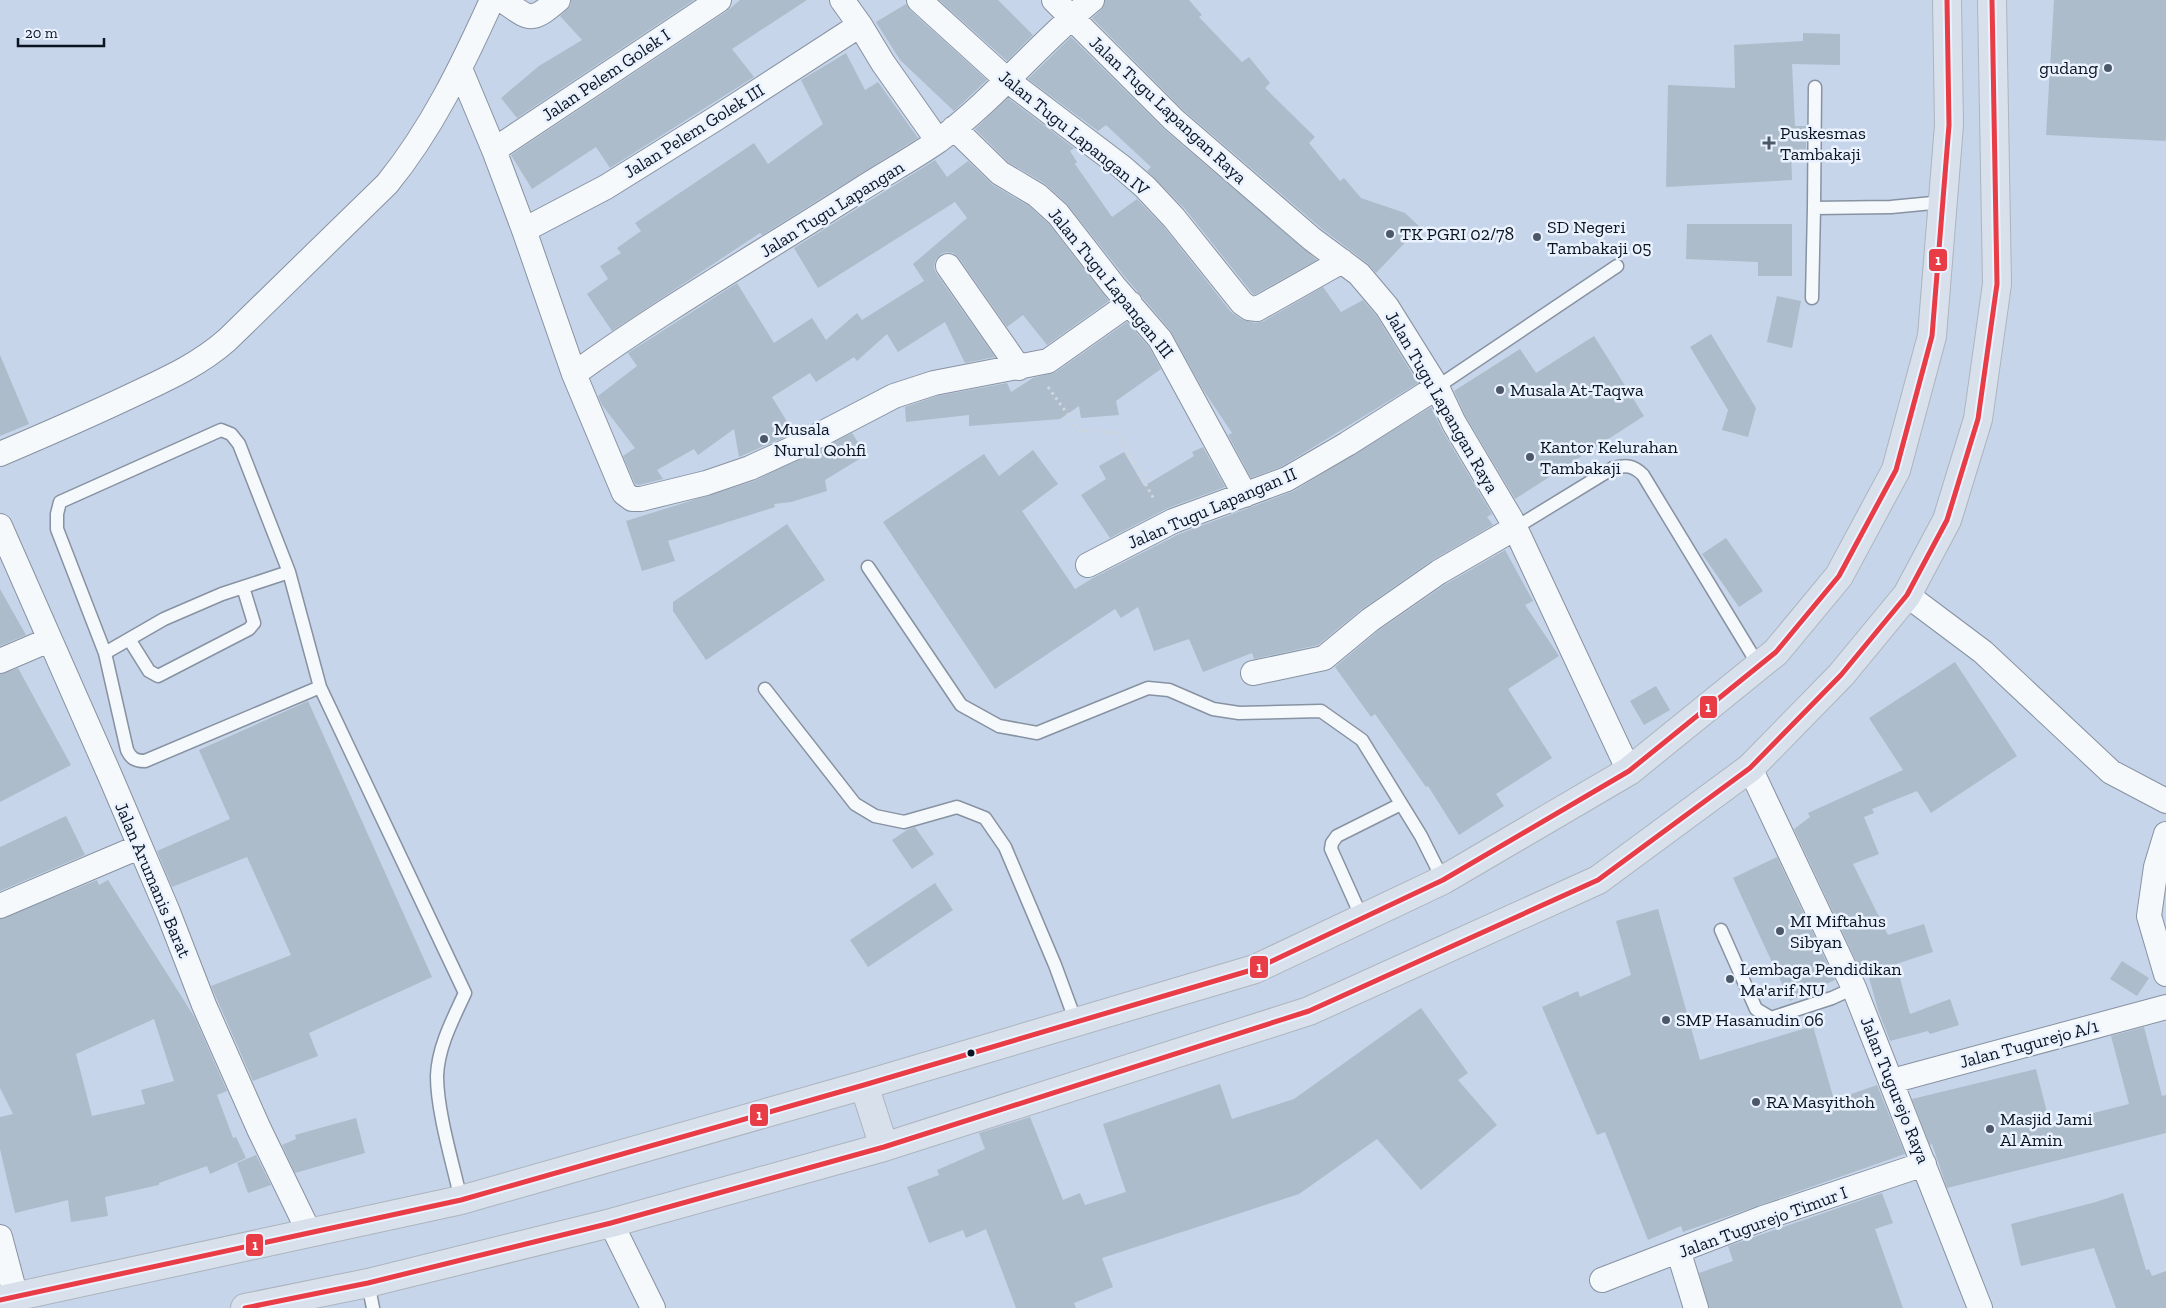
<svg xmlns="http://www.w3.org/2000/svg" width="2166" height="1308" viewBox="0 0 2166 1308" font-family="'Zilla Slab',serif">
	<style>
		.building { fill: #adbcca; fill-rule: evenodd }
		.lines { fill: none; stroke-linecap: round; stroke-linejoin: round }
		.service-casing { stroke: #8792a2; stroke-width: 15 }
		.minor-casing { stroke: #8792a2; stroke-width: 26 }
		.trunk-casing { stroke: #acb4be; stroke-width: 30 }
		.path { stroke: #d1d6dc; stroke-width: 3; stroke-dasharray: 2.5 4; stroke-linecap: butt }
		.service { stroke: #f6f9fc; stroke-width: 12 }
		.minor { stroke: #f6f9fc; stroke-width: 24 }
		.trunk { stroke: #d8e1eb; stroke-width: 28 }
		.bus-1-casing { stroke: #e9f2fe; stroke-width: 9 }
		.bus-1 { stroke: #e83d46; stroke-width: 5 }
		.poi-dot { fill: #4c5868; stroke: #e9f2fe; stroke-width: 2 }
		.bus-dot { fill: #0b1522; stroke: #e9f2fe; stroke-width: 2 }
		.labels { text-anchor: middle; stroke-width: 5; stroke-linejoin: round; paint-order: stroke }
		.poi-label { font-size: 18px; fill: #0b1522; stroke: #e9f2fe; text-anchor: start }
		.street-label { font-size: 18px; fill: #0b1522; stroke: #e9f2fe }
		.line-badge { stroke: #e9f2fe; stroke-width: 2 }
		.badge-label { font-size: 14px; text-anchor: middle; font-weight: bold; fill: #fff }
	</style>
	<rect width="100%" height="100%" fill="#c6d5e9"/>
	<!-- building -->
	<path class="building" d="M571,0H694L517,118L501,98L539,66L582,40L560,16L571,5Z
		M740,0H807L732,49L754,77L610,168L596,147L532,189L511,155L727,11Z
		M939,0H998L1033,35L1007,61Z
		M1105,0H1189L1202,15L1199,17L1242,62L1249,57L1270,83L1265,88L1315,137L1309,143L1340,181L1344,178L1361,198L1405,213L1420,227L1376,273L1367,263L1321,228L1183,110L1092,18L1101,10Z
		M2054,0H2166V141L2046,135Z
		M906,4L910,10L987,80L954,111L900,60L876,22Z
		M1803,33L1840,34V65L1792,64L1795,126H1806V150L1791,151L1792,180L1666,187L1668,85L1735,88L1734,45L1803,41Z
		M1071,37L1165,130L1317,260L1254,295L1252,293L1185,209L1147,171L1151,167L1106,125L1098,131L1028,79Z
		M846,53L865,90L878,82L918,138L762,235L760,233L612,331L587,294L608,279L600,266L621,253L617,248L641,231L635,223L754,143L768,164L823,124L801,80Z
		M1008,98L1074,148L1070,151L1077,162L1075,164L1112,217L1137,199L1164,227L1231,312L1241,319L1255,323L1264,321L1323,287L1341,312L1363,300L1376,315L1418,383L1281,467L1251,478L1228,435L1232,433L1202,388L1170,330L1125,277L1067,204L1044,183L1008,162L975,129Z
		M935,160L947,177L968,161L993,185L1029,206L1048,223L1109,301L1047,345L1023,315L1007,327L959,258L953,253L946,252L941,254L935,261L934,268L936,273L995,357L965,363L945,322L898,352L887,334L857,361L854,357L816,382L810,373L772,397L794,433L739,457L734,429L698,455L694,449L657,470L663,479L639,485L635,484L623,456L635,448L602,405L598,396L637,366L628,353L737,283L774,343L812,318L826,340L857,313L862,320L924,281L913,264L967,218L955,202L818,288L794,248Z
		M1687,224H1792V276H1758V262L1686,259Z
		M1777,296L1801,301L1792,348L1767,342Z
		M1127,322L1149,347L1161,369L1116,401L1119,415L1081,418L1079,406L1060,419L969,426V415L906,422L905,407L937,396L1007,383L1011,392L1033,378L1056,372Z
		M1711,334L1756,408L1748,437L1722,430L1728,410L1690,347Z
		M1594,336L1644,416L1515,499L1466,417L1454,391L1520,349L1536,373Z
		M0,355L29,424L0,436Z
		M1431,407L1442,430L1492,514L1487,517L1493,525L1431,561L1362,609L1318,645L1254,659L1252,653L1203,672L1189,639L1154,651L1138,607L1121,618L1115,609L995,689L883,522L984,454L999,476L1033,450L1058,484L1022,511L1075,589L1093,578L1179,534L1294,491Z
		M852,433L866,455L825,480L827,491L791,502L774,504L775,507L668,541L675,561L642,571L626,521L754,481Z
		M1203,447L1225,487L1168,508L1110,538L1081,495L1106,479L1099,466L1124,452L1144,486L1194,456L1192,452Z
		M787,524L825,580L706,660L673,611V602Z
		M1726,538L1763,591L1739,607L1702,554Z
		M1505,550L1533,601L1525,605L1559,656L1508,689L1552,758L1496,794L1504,806L1459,835L1428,786L1426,787L1375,714L1371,717L1335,667L1378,631L1446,584Z
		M0,589L26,635L0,646Z
		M1955,662L2017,756L1931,813L1917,791L1872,809L1874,813L1864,817L1879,854L1853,864L1888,935L1924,924L1933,952L1896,964L1910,1014L1950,999L1959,1025L1930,1034L1928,1031L1890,1041L1878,1010L1868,974L1863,976L1794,829L1810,817L1808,813L1903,770L1869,718Z
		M18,668L71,765L0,802V674Z
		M1656,686L1670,710L1644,725L1630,701Z
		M308,701L432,977L309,1033L318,1056L253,1081L211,986L291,955L247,857L172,887L157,851L230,819L199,750Z
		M66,816L85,855L0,891V847Z
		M915,827L934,854L912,869L892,840L907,830Z
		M1777,857L1835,980L1790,1001L1733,878Z
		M97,880L99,885L108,880L195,1018L227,1091L217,1095L233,1138L236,1137L246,1158L210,1174L207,1166L159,1183V1185L105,1197L108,1216L71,1222L68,1200L15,1213L0,1149V1117L13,1114L0,1088V919ZM154,1019L174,1081L141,1090L145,1104L92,1116L76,1054Z
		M935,883L953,910L868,967L850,940Z
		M1658,909L1700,1060L1813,1026L1834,1100L1877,1085L1905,1154L1683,1232L1681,1226L1648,1240L1605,1132L1597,1135L1542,1007L1578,991L1580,997L1631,975L1616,921Z
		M2122,961L2149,978L2137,996L2110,979Z
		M1421,1008L1468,1073L1458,1080L1497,1125L1421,1190L1377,1139L1299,1194L1102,1258L1113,1287L1074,1303L1076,1308H1016L986,1229L966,1238L963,1230L929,1243L907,1187L939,1175L937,1170L985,1149L979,1133L1030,1117L1063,1200L1080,1193L1085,1205L1126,1192L1103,1124L1220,1084L1232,1119L1294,1099Z
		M2144,1027L2162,1096L2166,1095V1133L1947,1188L1932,1144L1930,1145L1912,1099L2036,1069L2050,1124L2129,1104L2111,1036Z
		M356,1118L365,1153L295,1173L282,1145L296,1139L295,1135Z
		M256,1155L271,1185L248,1193L237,1163Z
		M1882,1193L1893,1223L1875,1229L1903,1308H1709L1699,1273L1733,1261L1728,1246Z
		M2123,1193L2146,1270L2149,1269L2152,1276L2166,1271V1308H2116L2094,1248L2021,1266L2011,1224L2096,1202Z"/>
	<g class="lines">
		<defs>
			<path id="service" d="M1815,87L1814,208L1891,207L1943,202
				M1812,298L1814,208
				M1437,387L1617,266
				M1515,528L1613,468C1626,465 1633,465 1643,475L1759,666
				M868,567L961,705L999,726L1037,733L1148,688L1169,690L1213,709L1239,713L1321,711L1362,740L1421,836L1443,880
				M129,639L149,671L158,676L249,629L254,623L243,587
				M105,653L164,619L222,594L289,572
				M320,687L145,761C136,761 131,759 127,750L105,653L57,529V514L60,502L221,430L231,434L239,444L289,572L320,687L465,993C453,1019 438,1047 437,1076C437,1112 453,1164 461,1200
				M765,689L855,804L875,816L904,822L957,807L985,818L1005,847L1055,965L1076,1022
				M1362,918L1331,849L1332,843L1337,836L1401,804
				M1721,930L1756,1009L1771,1018L1832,998L1854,988
				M368,1283L373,1308"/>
			<path id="minor" d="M502,0C530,19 530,24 558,0
				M842,0L860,25L883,63L938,141
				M919,0L1007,80L1122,167L1145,187L1174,218L1242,303L1249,308L1257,309L1342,261
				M1054,0L1174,120L1312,239L1359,274L1387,307L1437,387L1454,423L1511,519L1629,771
				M461,71L494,150L524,230L574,374L624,493L632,499H641L706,483L750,468L800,445L894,396L934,383L1048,361L1130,303
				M954,128L1000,173L1037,195L1058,214L1114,286L1160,339L1245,495
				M494,150L719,0
				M524,230L606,187L715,119L860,25
				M948,266L1019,368
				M574,374C665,308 763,252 858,191C884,174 912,159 938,141C994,100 1038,44 1092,0
				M0,454C47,434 93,414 139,392C171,377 201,363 227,340L387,184C432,129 463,64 492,0
				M0,526L111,778L168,912L204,1005L259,1129L309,1232
				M1088,565L1173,521L1287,479L1347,444L1437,387
				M1907,595L1983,652L2111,772L2166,801
				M0,661L49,640
				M1253,673L1324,658L1370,620L1439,572L1515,528
				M1750,768L1854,988L1980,1308
				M2166,834L2156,867L2149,916L2166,974
				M0,906L139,847
				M1892,1081L2166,1007
				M611,1223L653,1308
				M0,1237L16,1297
				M1679,1253L1696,1308
				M1602,1280L1763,1218L1924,1164"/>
			<path id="trunk" d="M864,1085L884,1147
				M0,1300L461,1200L864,1085L1255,969L1443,880L1629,771L1776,652L1839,576L1896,470L1932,336L1949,125L1947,0
				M245,1308L368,1283L611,1223L884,1147L1309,1011L1598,880L1750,768L1841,675L1907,595L1947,520L1978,419L1997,284L1992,0"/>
		</defs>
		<!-- service casing -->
		<use href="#service" class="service-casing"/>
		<!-- minor casing -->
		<use href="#minor" class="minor-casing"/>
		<!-- trunk casing -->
		<use href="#trunk" class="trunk-casing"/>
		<!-- path -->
		<path class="path" d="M1048,387L1079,430L1117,433L1155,501"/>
		<!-- service -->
		<use href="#service" class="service"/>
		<!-- minor -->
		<use href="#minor" class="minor"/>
		<!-- trunk -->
		<use href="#trunk" class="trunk"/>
		<defs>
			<path id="bus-1" d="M0,1300L461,1200L864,1085L1255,969L1443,880L1629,771L1776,652L1839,576L1896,470L1932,336L1949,125L1947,0
				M245,1308L368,1283L611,1223L884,1147L1309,1011L1598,880L1750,768L1841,675L1907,595L1947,520L1978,419L1997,284L1992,0"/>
		</defs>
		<!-- bus-1 casing -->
		<use href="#bus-1" class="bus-1-casing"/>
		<!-- bus-1 -->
		<use href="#bus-1" class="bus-1"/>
	</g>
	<!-- markers -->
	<g class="poi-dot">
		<circle cx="2108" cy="68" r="5"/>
		<path d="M1766.5 135.5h5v5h5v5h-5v5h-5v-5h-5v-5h5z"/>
		<circle cx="1390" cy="234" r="5"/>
		<circle cx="1537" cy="237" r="5"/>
		<circle cx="1500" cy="390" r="5"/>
		<circle cx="764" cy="439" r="5"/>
		<circle cx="1530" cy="457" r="5"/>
		<circle cx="1780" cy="931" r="5"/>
		<circle cx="1730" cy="979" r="5"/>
		<circle cx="1666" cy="1020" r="5"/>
		<circle cx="1756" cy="1102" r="5"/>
		<circle cx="1990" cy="1129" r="5"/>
	</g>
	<circle class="bus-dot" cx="971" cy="1053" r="4.5"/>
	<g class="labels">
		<!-- poi labels -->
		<g class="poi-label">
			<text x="2098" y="74" text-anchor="end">gudang</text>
			<text x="1780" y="139">Puskesmas<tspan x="1780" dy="21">Tambakaji</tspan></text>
			<text x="1547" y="233">SD Negeri<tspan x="1547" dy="21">Tambakaji 05</tspan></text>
			<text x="1400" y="240">TK PGRI 02/78</text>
			<text x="1510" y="396">Musala At-Taqwa</text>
			<text x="774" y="435">Musala<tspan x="774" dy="21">Nurul Qohfi</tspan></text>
			<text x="1540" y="453">Kantor Kelurahan<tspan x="1540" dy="21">Tambakaji</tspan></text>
			<text x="1790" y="927">MI Miftahus<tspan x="1790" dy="21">Sibyan</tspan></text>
			<text x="1740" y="975">Lembaga Pendidikan<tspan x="1740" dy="21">Ma'arif NU</tspan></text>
			<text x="1676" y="1026">SMP Hasanudin 06</text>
			<text x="1766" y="1108">RA Masyithoh</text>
			<text x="2000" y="1125">Masjid Jami<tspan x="2000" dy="21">Al Amin</tspan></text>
		</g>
		<!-- street labels -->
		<g class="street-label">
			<text transform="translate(606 75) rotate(-34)" y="6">Jalan Pelem Golek I</text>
			<text transform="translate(1168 110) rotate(43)" y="6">Jalan Tugu Lapangan Raya</text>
			<text transform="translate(694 131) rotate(-32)" y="6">Jalan Pelem Golek III</text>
			<text transform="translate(1074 133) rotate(39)" y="6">Jalan Tugu Lapangan IV</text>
			<text transform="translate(832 209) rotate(-32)" y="6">Jalan Tugu Lapangan</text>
			<text transform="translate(1111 283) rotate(51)" y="6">Jalan Tugu Lapangan III</text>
			<text transform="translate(1442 402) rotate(60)" y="6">Jalan Tugu Lapangan Raya</text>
			<text transform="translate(1212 508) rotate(-23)" y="6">Jalan Tugu Lapangan II</text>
			<text transform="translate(153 880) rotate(67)" y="6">Jalan Arumanis Barat</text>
			<text transform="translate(2029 1044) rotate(-15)" y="6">Jalan Tugurejo A/1</text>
			<text transform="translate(1895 1090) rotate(68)" y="6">Jalan Tugurejo Raya</text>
			<text transform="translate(1763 1222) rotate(-20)" y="6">Jalan Tugurejo Timur I</text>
		</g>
	</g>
	<g class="line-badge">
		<rect x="1928" y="248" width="20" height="24" rx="5" fill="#e83d46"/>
		<rect x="1699" y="695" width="19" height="24" rx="5" fill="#e83d46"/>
		<rect x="1249" y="955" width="20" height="24" rx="5" fill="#e83d46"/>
		<rect x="749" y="1103" width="20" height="24" rx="5" fill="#e83d46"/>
		<rect x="245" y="1233" width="19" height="24" rx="5" fill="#e83d46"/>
	</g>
	<g class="badge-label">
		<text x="1938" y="265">1</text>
		<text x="1708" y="712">1</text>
		<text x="1259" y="972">1</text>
		<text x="759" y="1120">1</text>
		<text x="255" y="1250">1</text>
	</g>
	<!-- scale -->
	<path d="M18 38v8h86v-8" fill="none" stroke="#0b1522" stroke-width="2.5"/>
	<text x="25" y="38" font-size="15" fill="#0b1522" stroke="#e9f2fe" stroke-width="4" paint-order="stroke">20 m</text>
</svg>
